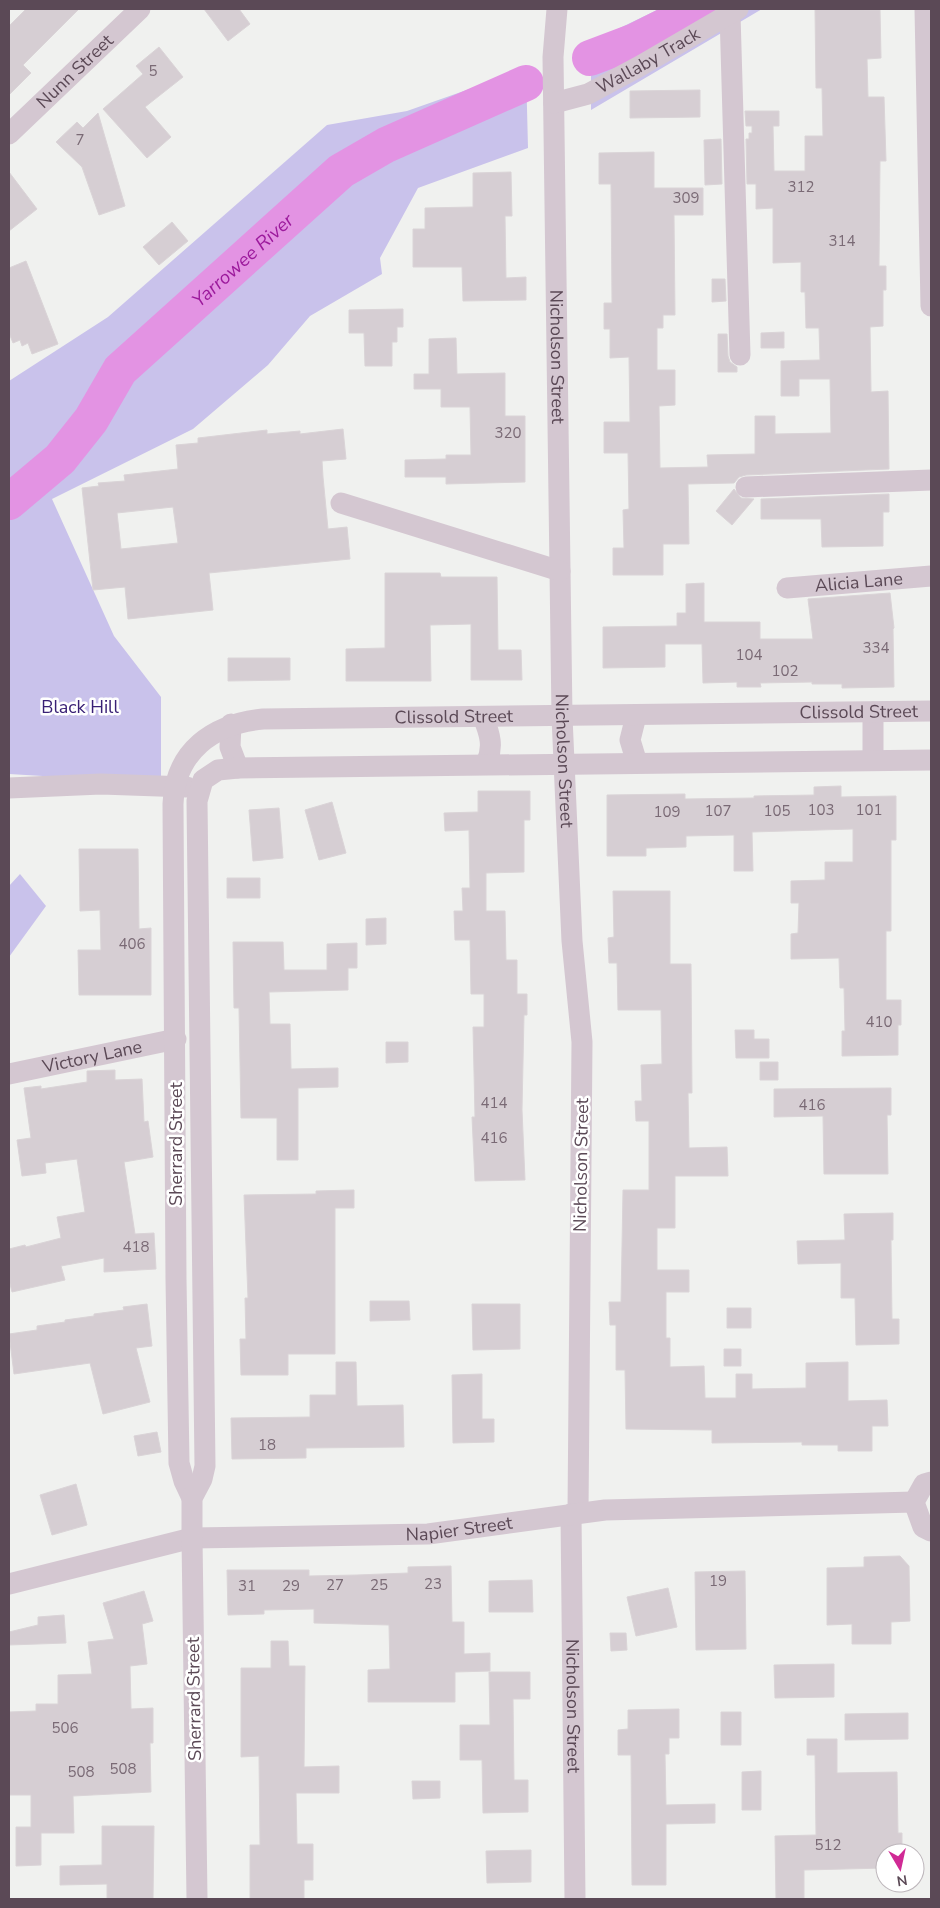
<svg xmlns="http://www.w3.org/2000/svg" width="940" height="1908" viewBox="0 0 940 1908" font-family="'Nunito Sans',sans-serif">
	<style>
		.green { fill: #c9c2eb }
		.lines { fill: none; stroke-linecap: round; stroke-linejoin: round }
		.river { stroke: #e393e3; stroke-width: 36 }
		.building { fill: #d6ced3; stroke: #dad4d7; fill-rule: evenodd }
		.minor { stroke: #d4c7d1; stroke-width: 21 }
		.labels { text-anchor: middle; stroke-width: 5; stroke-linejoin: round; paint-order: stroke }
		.number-label { font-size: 15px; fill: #7a6a75 }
		.street-label { font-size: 18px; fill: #5b4956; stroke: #fff }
		.park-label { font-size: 18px; fill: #392075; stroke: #fff }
		.water-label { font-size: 19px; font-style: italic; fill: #9c1a9c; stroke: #fff }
	</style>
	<rect width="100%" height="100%" fill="#f0f1ef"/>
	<!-- green -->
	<path class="green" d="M659,9H762L591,110V42Z
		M526,69L528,148L418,188L380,258L382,274L310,316L268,365L193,429L52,499L114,636L161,697V783L9,774V381L108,317L327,125L407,111Z
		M20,874L46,906L9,957V886Z"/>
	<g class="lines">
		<!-- river -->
		<g class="river">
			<path d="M590,58L635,41L699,9"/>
			<path id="s1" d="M9,502L60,459L91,420L120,370L341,171L386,145L526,83"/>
		</g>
	</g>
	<!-- building -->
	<path class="building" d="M26,9H79L23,65L31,73L9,95V26Z
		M204,9H239L250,24L228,41Z
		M815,9L880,10L881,58L867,59L868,97H884L886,161H880L879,266H886V290H883V326L870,327L871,392L888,391L889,469L746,475L739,477L734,483L688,484L689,544H663V575H613V548H624L623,510L629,509L628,453H604V422H630L629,357L610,358V329H604V303H612L611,184H599V153L654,152V188H703V215H674L675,315H663V328H657V370H675V405L659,406L660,468L708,467L707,455L755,454V416H775V434L831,433L830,379H799V396H781V361L820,360L819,328H806L805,292H801V262L773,263V208L756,209V184H747L746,139H749V133H752V126H746L745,111H779V126H773L774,171H805V136H823L822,88H816Z
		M159,47L183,77L145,107L171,137L147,158L103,109L143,74L136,66Z
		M700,90V117L630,118V91Z
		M98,113L125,206L99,215L82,167L56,142L77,122L83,128Z
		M721,139L722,184L705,185L704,140Z
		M9,172L37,209L9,231Z
		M511,172L512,216H505L506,278L526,277V300L463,301L462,267H413V229H425V208L473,207V173Z
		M172,222L188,241L159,265L143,247Z
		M26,261L58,344L32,354L28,343L22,346L20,340L13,343L9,333V268Z
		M712,279H725L726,301L712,302Z
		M403,309V327H397V342H392V366H365L364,333H349V310Z
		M784,332V348H761V333Z
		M718,334H727L728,356L730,362L737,367V372H718Z
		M456,338L457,374L505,373V416H525V482L446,484V477H405V460L446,459V455H471L470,407H441V389H414V374H429V339Z
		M343,429L346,459L322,461L323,477L328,529L347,527L350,559L209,573L213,610L128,619L125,587L93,590L82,488L99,486L98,483L125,481L124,475L178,469L176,445L198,443V438L267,430V434L300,431V434ZM173,507L178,543L121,549L117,513Z
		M734,489L741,498L754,499L732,525L716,511Z
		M889,494V512H883V546L822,547L821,519H761V499Z
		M385,573H440L441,577H497L498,650H521L522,680H471V624L430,625L431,681H346V649L385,648Z
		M704,583V622H760V639H813L808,599L890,593L894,628L893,629L894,687L842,688V684H812V682L760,683L761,687H737V682L703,683L702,644H665V667L603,668V627L677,626V613H686V584Z
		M228,658H290V680L228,681Z
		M841,786V797L896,796V840H891V931H886V1000H901V1025H898V1055L842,1056V1031H845L844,988H840L839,958L791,959V934L798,933L799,903H791V881L825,880V862H853V829L752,832L753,871H734V835L686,836V847L646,848V856H607V795L685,794V799L754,798V796L814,795V787Z
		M478,791H530V820H524V872L486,873V911H505L506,960H517V994H527V1015H524L522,1110L525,1180L475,1181L472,1117H475L473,1027H484V994H471L470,940H455L454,911H463L462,888H470L469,830L445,831L444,813L478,812Z
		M332,802L346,853L319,860L305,810Z
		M279,808L283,858L253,861L249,810Z
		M79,849H138L139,929L151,928V995H79L78,950H101L100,910L80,911Z
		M227,878H260V898H227Z
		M613,891H670V964H691L692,1093H688L689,1148L727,1147L728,1176H675V1228H657V1270H689V1292H666V1338H670V1367L704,1366L705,1398H736V1374H752V1389L806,1388V1363L848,1362V1401L887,1400L888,1426H872V1451H838V1445H802V1442L712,1443V1430L626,1429L625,1370H616V1325H610L609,1302H621L623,1190H649V1121H636L635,1101H642L641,1065L662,1064L661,1010H618L617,963H609L608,938L614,937Z
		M386,918V944L366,945V919Z
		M233,942H283L284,970H327V944L357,943V968H348V990L269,992L270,1024H290L291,1069L338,1068V1087L298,1088V1160H277V1118H241L239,1008H234Z
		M735,1030H754V1039H769V1058H736Z
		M386,1042H408V1062L386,1063Z
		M760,1062H778V1080H760Z
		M115,1070V1080L142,1079L144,1122L148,1121L153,1157L124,1162L135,1234L154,1233L156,1269L104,1272V1258L61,1266L65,1280L12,1292L9,1280V1249L25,1245L26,1247L61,1238L57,1217L85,1212L77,1159L45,1163L46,1173L22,1176L17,1140L31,1138L24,1088L41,1086V1089L87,1082V1071Z
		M891,1088V1115H887L888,1174H824L823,1116L774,1117V1089Z
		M354,1190V1208H335V1354H288V1375H241L240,1339H246L245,1298H248L244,1195L316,1194V1191Z
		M893,1213V1240H891L892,1319H899V1344L856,1345L855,1298H841V1263L798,1264L797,1241L845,1240L844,1214Z
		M370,1301H409L410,1320L370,1321Z
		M147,1304L152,1346L136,1348L150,1402L103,1414L90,1363L14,1374L9,1334L37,1330V1326L65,1322V1320L94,1316V1314L124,1310L123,1307Z
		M472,1304H520V1349L473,1350Z
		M727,1308H751V1328H727Z
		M724,1349H741V1366H724Z
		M336,1362H356L357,1406L403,1405L404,1447L306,1448V1458L232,1459L231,1418L310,1417V1395H336Z
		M482,1374V1419H494V1442L453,1443L452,1375Z
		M157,1432L161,1452L138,1456L134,1436Z
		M76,1484L87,1525L52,1535L40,1495Z
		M900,1556L909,1566L910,1621L891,1622V1644H852V1624L827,1625V1568L864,1567V1557Z
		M451,1566L452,1622H464V1654L490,1653V1671L455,1672V1702H368V1670L390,1669L389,1625L314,1623V1609L264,1610V1614L228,1615L227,1570H309V1576L357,1575L408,1573V1567Z
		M745,1571L746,1649L696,1650L695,1572Z
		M532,1580L533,1612H489V1581Z
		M668,1588L677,1627L636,1636L627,1597Z
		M144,1591L153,1621L142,1624L147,1664L130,1666L131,1709L153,1708V1743H150L151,1792L73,1796L74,1833H41V1865L16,1866V1827H31V1795H9V1712L36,1711V1704H58V1675L92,1674L88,1642L114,1639L103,1603Z
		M64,1615L66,1643L9,1645V1632L38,1625V1617Z
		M610,1633H626L627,1650L611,1651Z
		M271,1641H288L289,1666H305L304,1767L339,1766V1793H296L297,1844H313V1880H304V1899H250V1845H260L259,1756L241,1757V1668H271Z
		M834,1664V1697L775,1698L774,1665Z
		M489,1672H530V1699H513L514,1780H528V1812L483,1813L482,1760H460V1725H490Z
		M679,1709V1738H669V1754H665L666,1805L715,1804V1823L666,1824V1885H632L631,1755H618V1730L628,1729V1710Z
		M721,1712H741V1745H721Z
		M908,1713V1739L845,1740V1714Z
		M807,1739H837V1773L897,1772L898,1833H902V1853H885V1868L804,1870V1899H776L775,1836L816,1835L815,1755H807Z
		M761,1771V1810H742V1772Z
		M412,1781H440V1798L413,1799Z
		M102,1826H154L153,1899H107V1884L60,1885V1866L102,1865Z
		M531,1850V1882L487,1883L486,1851Z"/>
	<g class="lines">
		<!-- minor -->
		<g class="minor">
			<path id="s2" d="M557,9L553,57L562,717L572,941L582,1042L578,1512"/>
			<path d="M925,9L931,306"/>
			<path d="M730,14L740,355"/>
			<path id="s3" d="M554,103L588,94L640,66L738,9"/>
			<path id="s4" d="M9,134L140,9"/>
			<path d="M746,487L931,480"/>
			<path d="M341,503L560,571"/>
			<path id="s5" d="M787,588L931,576"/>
			<path d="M873,712V760"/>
			<path d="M636,716L630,740L637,763"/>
			<path d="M483,717C490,734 494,747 486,764"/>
			<path d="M231,724L230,747L238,768"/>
			<path d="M9,788L101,784L187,787"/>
			<path id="s6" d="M9,1074L176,1039"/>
			<path d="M931,1482L924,1484L914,1502L923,1527L931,1531"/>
			<path id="s7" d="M192,1498L184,1481L179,1463L176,1279L173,804C175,751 213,724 263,719L931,711"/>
			<path id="s8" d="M571,1514L575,1899"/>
			<path id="s9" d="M9,1584L192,1538L428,1534L605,1510L914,1502"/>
			<path d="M197,1899L192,1538V1498L202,1479L205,1466L197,801L203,780L218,770L238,768L931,760"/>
		</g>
	</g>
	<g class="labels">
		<!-- number labels -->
		<g class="number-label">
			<text x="153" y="76">5</text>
			<text x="80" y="145">7</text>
			<text x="801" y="192">312</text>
			<text x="686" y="203">309</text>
			<text x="842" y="246">314</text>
			<text x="508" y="438">320</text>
			<text x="876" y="653">334</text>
			<text x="749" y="660">104</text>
			<text x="785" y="676">102</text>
			<text x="821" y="815">103</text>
			<text x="869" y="815">101</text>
			<text x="718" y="816">107</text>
			<text x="777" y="816">105</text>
			<text x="667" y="817">109</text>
			<text x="132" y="949">406</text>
			<text x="879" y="1027">410</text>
			<text x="494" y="1108">414</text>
			<text x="812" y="1110">416</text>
			<text x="494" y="1143">416</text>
			<text x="136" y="1252">418</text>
			<text x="267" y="1450">18</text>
			<text x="718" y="1586">19</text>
			<text x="433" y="1589">23</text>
			<text x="335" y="1590">27</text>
			<text x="379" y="1590">25</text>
			<text x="247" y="1591">31</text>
			<text x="291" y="1591">29</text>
			<text x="65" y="1733">506</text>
			<text x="123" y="1774">508</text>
			<text x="81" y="1777">508</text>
			<text x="828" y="1850">512</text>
		</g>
		<!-- street labels -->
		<g class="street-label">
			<text dy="6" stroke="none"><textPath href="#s3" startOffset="104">Wallaby Track</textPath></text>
			<text dy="6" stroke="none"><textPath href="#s4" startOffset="91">Nunn Street</textPath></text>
			<text dy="6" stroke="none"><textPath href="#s2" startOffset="348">Nicholson Street</textPath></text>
			<text dy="6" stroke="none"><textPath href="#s5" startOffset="72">Alicia Lane</textPath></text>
			<text dy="6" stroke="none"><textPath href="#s7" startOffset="1429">Clissold Street</textPath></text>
			<text dy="6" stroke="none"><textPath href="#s7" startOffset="1024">Clissold Street</textPath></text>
			<text dy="6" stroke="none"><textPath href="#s2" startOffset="752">Nicholson Street</textPath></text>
			<text dy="6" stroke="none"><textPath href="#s6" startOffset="85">Victory Lane</textPath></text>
			<text transform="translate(176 1144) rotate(-90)" y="6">Sherrard Street</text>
			<text transform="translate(581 1165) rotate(-89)" y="6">Nicholson Street</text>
			<text dy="6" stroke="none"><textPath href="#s9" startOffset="456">Napier Street</textPath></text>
			<text transform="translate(194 1699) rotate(-91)" y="6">Sherrard Street</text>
			<text dy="6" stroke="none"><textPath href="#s8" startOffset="192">Nicholson Street</textPath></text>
		</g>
		<!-- park labels -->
		<g class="park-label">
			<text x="80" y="713">Black Hill</text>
		</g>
		<!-- water labels -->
		<g class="water-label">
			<text dy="7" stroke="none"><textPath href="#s1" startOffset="339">Yarrowee River</textPath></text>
		</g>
	</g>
	<!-- border -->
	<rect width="940" height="1908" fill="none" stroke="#5b4956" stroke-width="20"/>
	<!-- north arrow -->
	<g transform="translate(900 1868) rotate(171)"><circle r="24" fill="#ffffff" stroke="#bdb6bb"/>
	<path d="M0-4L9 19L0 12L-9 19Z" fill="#d02a95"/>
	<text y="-8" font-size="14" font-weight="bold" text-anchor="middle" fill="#5b4956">N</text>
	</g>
</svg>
